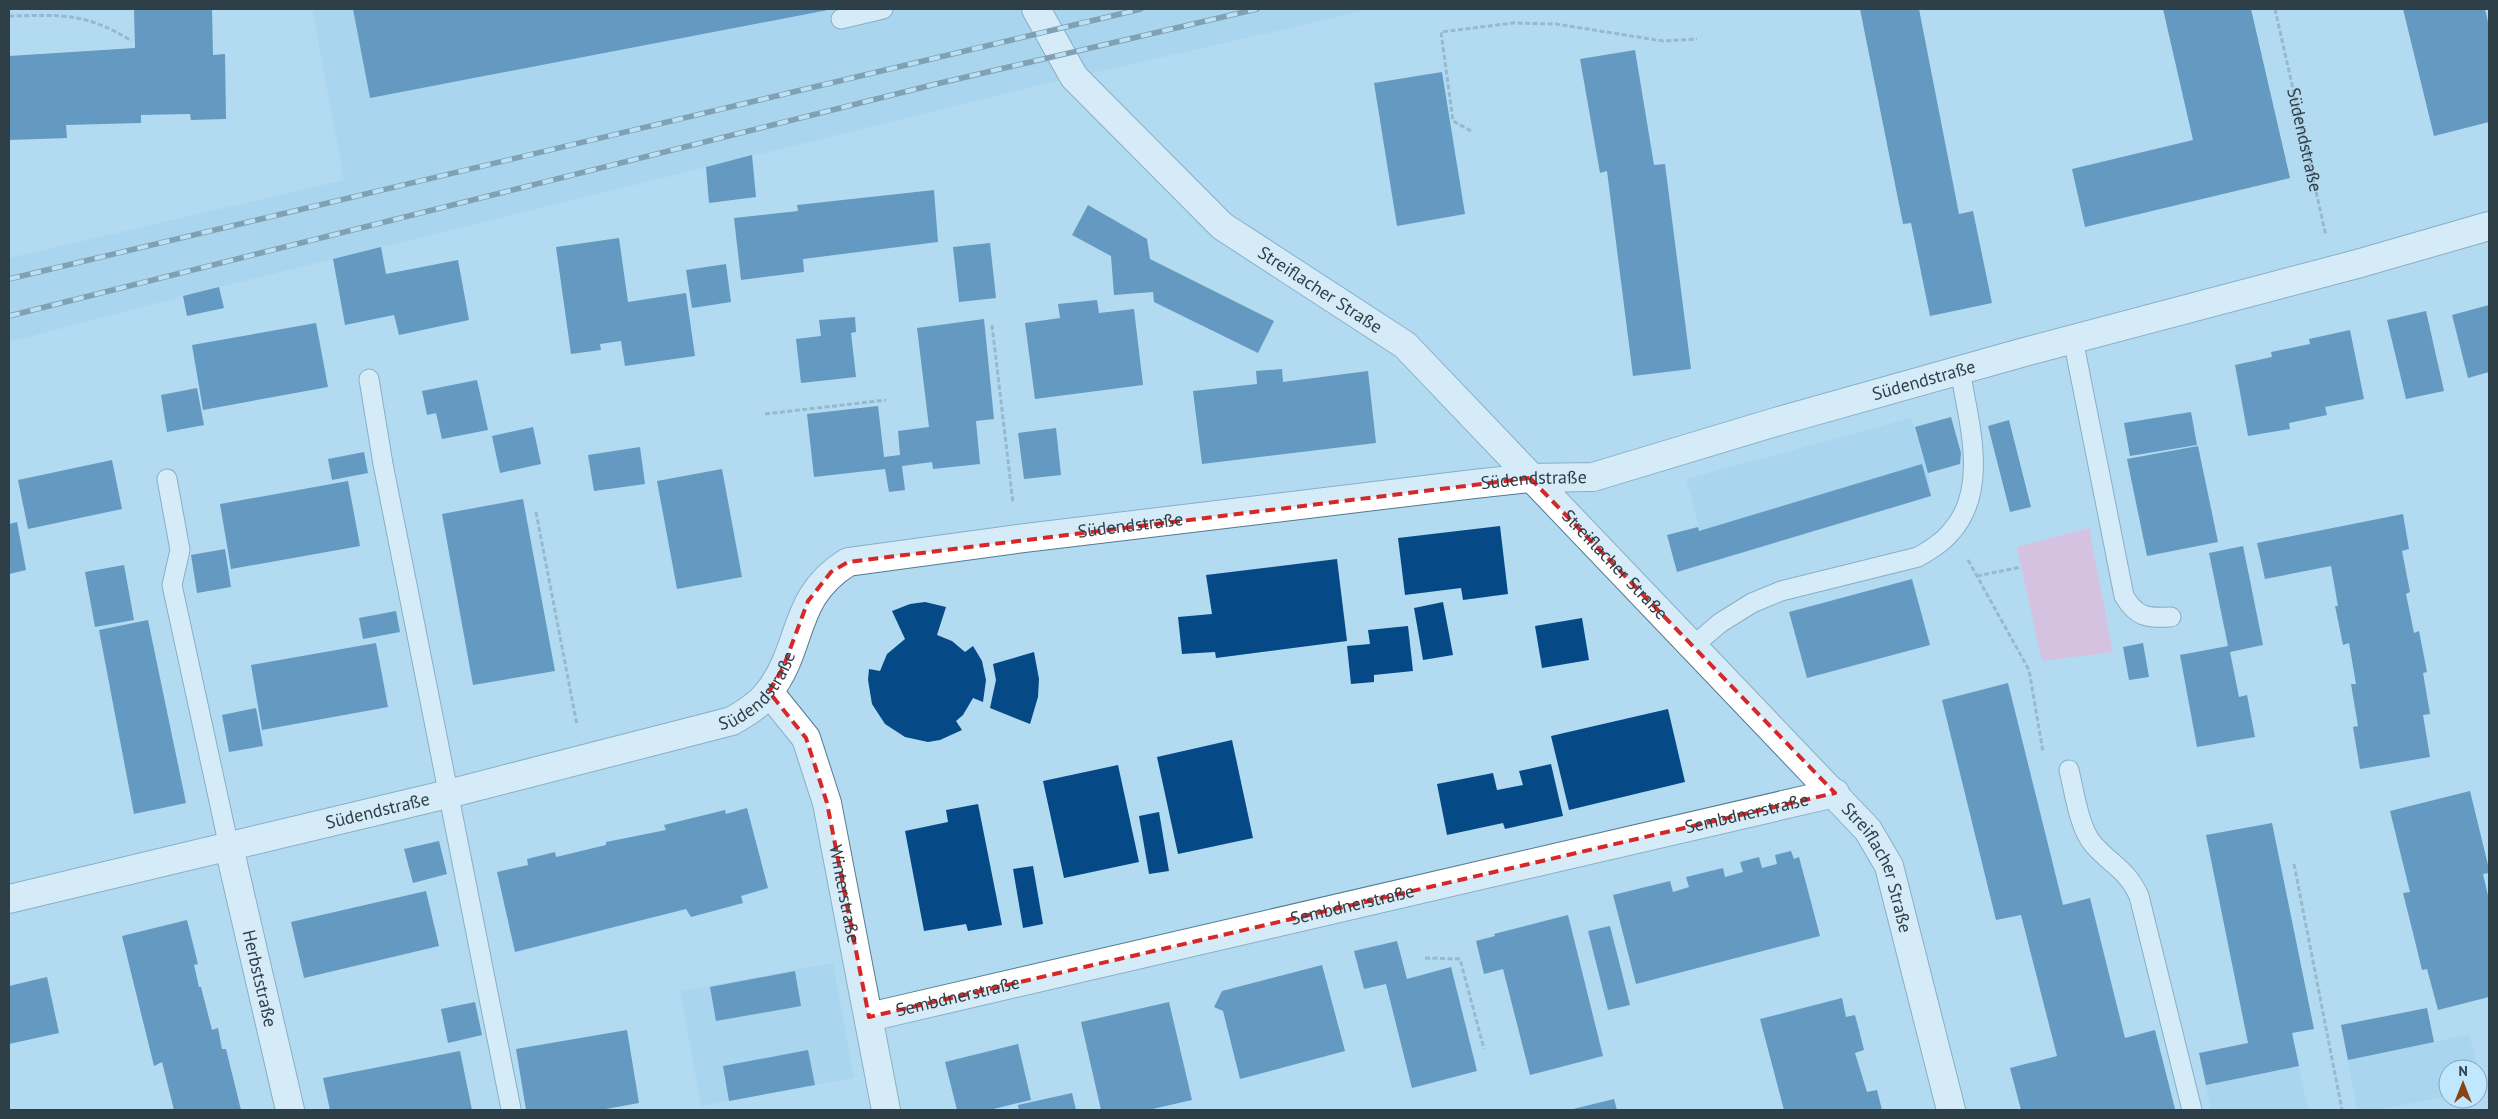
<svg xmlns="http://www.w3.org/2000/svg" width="2498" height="1119" viewBox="0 0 2498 1119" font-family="'PT Sans',sans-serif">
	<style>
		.built { fill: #9fcfe9 }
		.green { fill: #fca4ca }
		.building { fill: #054986 }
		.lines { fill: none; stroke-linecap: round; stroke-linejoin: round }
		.service-casing { stroke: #547a8f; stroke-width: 21 }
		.minor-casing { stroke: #547a8f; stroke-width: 30 }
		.path { stroke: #7491a1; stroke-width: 3; stroke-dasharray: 5 2.5; stroke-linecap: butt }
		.service { stroke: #fff; stroke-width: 19 }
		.minor { stroke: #fff; stroke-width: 28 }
		.rail-casing { stroke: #455964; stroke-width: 5.5 }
		.rail { stroke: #bfe8ff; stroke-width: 4; stroke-dasharray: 11; stroke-linecap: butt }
		.marked { fill: none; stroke: #d62828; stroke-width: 4; stroke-dasharray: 10 6; stroke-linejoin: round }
		.labels { text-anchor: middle; stroke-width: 5; stroke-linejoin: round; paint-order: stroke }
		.street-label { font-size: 18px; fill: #2f3f48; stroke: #bfe8ff }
	</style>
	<rect width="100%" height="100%" fill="#b2dbf2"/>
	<!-- built -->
	<path class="built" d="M312,9H1372L1032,87L219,287L9,342V258L344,180Z
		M1911,418L1928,473L1931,496L1709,563L1686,479Z
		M833,963L854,1078L701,1106L680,991Z
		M2427,1008L2434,1042L2469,1034L2478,1069H2448V1096L2376,1110H2357L2341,1025Z
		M2292,1034L2308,1110H2211L2199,1053Z"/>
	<!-- green -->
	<path class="green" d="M2089,528L2113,652L2042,661L2017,547Z"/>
	<!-- building -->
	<path class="building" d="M134,9H212L213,55L225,54L226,119L191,120L190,114L141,115V123L66,125L67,138L9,140V56L135,48Z
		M353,9H828V10L370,98Z
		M1860,9H1919L1959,214L1973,211L1992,303L1930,316L1911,223L1903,224Z
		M2163,9H2251L2290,178L2085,227L2072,169L2193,140Z
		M2403,9H2485L2489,26V122L2434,136Z
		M1635,50L1654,165L1665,164L1691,369L1633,376L1607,171L1600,173L1580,59Z
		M1442,72L1465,214L1397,226L1374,83Z
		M752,155L756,197L709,203L706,167Z
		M934,190L938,242L803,259L804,272L741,280L734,218L798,211L797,205Z
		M1088,205L1147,239L1150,259L1274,321L1258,353L1154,302L1153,292L1114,295L1111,256L1072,235Z
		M619,238L628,302L686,293L695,356L625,366L621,341L600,344L601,350L571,354L556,247Z
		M990,243L996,298L959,302L953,247Z
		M381,247L386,274L458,260L469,320L399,335L394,315L345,325L333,259Z
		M726,264L731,302L692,308L686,270Z
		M219,287L224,308L187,316L183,296Z
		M1097,300L1099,313L1134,309L1143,385L1035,399L1025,323L1060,318L1058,304Z
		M2489,305V372L2468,378L2452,315Z
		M2426,311L2444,391L2406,399L2387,320Z
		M855,317L856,332L851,333L856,377L801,383L796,339L821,336L819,320Z
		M984,319L994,419L976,421L980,464L933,469L932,462L902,466L905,490L889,492L885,469L814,477L807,414L878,406L884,457L900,455L898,431L929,427L917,328Z
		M316,323L328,387L203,410L192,345Z
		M2350,330L2364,399L2325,407L2327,415L2289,423L2290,429L2248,436L2235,365L2272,357L2271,352L2310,344L2309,339Z
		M1282,369L1283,382L1368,371L1376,443L1202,464L1193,391L1257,384L1256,371Z
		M477,380L488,430L442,439L436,413L427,415L422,391Z
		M197,388L204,425L167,432L161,395Z
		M2191,412L2197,445L2130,456L2124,423Z
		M1951,417L1961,453L1960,464L1928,473L1915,427Z
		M2009,420L2031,507L2010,512L1988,426Z
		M533,427L541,464L500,473L492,436Z
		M1056,428L1061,475L1024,479L1018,433Z
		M2198,446L2218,542L2147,556L2127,459Z
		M640,447L645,484L594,491L588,455Z
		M364,452L368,473L332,480L328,459Z
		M112,460L122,509L28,529L18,480Z
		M1922,464L1931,496L1677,572L1667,535L1698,527L1699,531Z
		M722,469L742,577L677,589L657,481Z
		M348,481L360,546L231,569L220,504Z
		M523,499L555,671L473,685L442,514Z
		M2403,514L2409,549L2402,551L2410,592L2406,594L2414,633L2419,631L2427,672L2423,673L2430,714L2423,715L2430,757L2360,769L2353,727L2358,726L2351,684H2356L2349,643L2343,645L2335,606H2338L2331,566L2265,579L2257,543Z
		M17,522L26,570L9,574V524Z
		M1500,526L1508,594L1463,600L1461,588L1405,595L1398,538Z
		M2243,546L2263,645L2230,652L2239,697L2247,695L2255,737L2197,747L2180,655L2228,646L2209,553Z
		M225,549L231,587L197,593L191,555Z
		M1337,559L1347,641L1216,658L1215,652L1182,654L1178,617L1212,614L1206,575Z
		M124,565L134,620L95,627L85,572Z
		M1912,579L1930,645L1807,678L1789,612Z
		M925,602L946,607L937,635L952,641L965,652L973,646L982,661L986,680L983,702L973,698L963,715L956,721L962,730L940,740L928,742L905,737L885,724L872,704L868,680L869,669L880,671L887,654L905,639L892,611L910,604Z
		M1443,602L1453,655L1423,660L1414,608Z
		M396,611L400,632L363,639L359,618Z
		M1582,618L1589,660L1542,668L1535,626Z
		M148,620L186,803L134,814L99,630Z
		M1408,626L1413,671L1374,675V682L1351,684L1347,646L1370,644L1368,630Z
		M376,643L388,707L262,730L251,665Z
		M2143,643L2149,677L2129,680L2123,647Z
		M1034,652L1039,679L1038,697L1030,724L990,708L996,680L993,664Z
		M2008,683L2063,905L2090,898L2125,1038L2155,1030L2175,1109L2021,1110L2010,1068L2057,1056L2021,915L1996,920L1942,700Z
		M256,708L263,746L229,752L222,715Z
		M1668,709L1685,782L1569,810L1551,736Z
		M1232,740L1253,838L1178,854L1157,757Z
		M1551,764L1563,816L1505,829L1503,823L1447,835L1437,784L1493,773L1497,790L1523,785L1519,771Z
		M1118,765L1139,862L1064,878L1043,781Z
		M2470,791L2489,869V873L2483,874L2489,900V997L2438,1010L2427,969L2422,970L2413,933L2403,893L2410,892L2390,811Z
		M978,804L1002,925L968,931L966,924L924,931L905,831L948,822L946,810Z
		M747,808L768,888L741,896L743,903L691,917L686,909L515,952L497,872L528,865L527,859L555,852L556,857L606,845V842L666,830L664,825L725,810L726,814Z
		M1159,812L1169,871L1149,874L1139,816Z
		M2272,823L2314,1029L2292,1033L2299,1066L2206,1085L2199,1053L2248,1043L2206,835Z
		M439,841L447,874L413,883L404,849Z
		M1791,851L1794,859L1799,857L1820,936L1636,984L1613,895L1670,881L1673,892L1689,887L1686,877L1723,868L1725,877L1743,872L1740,862L1759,857L1762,868L1777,864L1775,855Z
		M1033,866L1043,924L1023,928L1013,869Z
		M426,891L439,946L304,978L291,922Z
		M1568,915L1603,1056L1530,1075L1503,969L1484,974L1476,941L1495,936L1494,934Z
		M187,920L198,964L194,965L199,987H201L212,1030L218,1028L222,1049H226L241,1110H174L162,1062L154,1066L122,936Z
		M1610,926L1630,1005L1608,1010L1588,931Z
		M1397,941L1407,979L1451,967L1477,1071L1412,1088L1386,984L1364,989L1354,951Z
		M1322,965L1345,1051L1240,1079L1223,1011L1214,1007L1222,991Z
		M795,971L801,1006L716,1021L710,987Z
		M47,977L59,1033L9,1044V986Z
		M1842,998L1846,1017L1855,1015L1859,1030L1864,1050L1855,1053L1867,1092L1877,1090L1882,1110H1784L1760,1019Z
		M475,1002L482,1035L448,1043L441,1009Z
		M1169,1002L1192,1100L1148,1110H1101L1081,1022Z
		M2427,1008L2434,1042L2348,1060L2341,1025Z
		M627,1030L639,1103L600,1110H526L516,1049Z
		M1018,1044L1031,1100L989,1110H957L945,1062Z
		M808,1050L815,1085L729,1101L723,1066Z
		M460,1051L472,1110H330L323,1078Z
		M1072,1093L1076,1110H1019L1018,1105Z
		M1614,1099L1617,1110H1569Z"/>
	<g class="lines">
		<defs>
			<path id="service" d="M841,19L883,9
				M2073,339L2124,596C2137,618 2147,618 2171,617
				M369,379L383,464L511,1109
				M167,479L180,550L172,585L229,847
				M1693,646L1720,623L1752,603L1781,591L1918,557C1930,550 1942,543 1951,532C1990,489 1968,420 1960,370
				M2069,770C2074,790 2079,828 2093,844C2111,865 2126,868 2139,896L2192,1110"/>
			<g id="minor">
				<path id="s2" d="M1036,9L1074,77L1222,226L1405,345L1868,830L1889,866L1951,1110"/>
				<path id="s3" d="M769,692L806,738L827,803L886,1110"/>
				<path id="s4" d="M229,847L290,1110"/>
				<path id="s5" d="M9,899L448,794L732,721C746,713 759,705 768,693C805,646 790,598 848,562L1017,539L1474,484L1530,478L1593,477L1779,421L2021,353L2357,264L2489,226"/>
				<path id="s6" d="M869,1017L1835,793"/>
			</g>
		</defs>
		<!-- service casing -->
		<use href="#service" class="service-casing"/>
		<!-- minor casing -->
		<use href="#minor" class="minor-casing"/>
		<!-- path -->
		<g class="path">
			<path id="s1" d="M2275,9L2326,236"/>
			<path d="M9,16C62,15 84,12 132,41"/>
			<path d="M1471,131L1453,121L1441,32L1513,23L1556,24L1663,41L1697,39"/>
			<path d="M992,325L1013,503"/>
			<path d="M765,414L886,400"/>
			<path d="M536,512L577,725"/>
			<path d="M1968,560L2029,670L2043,752"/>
			<path d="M1977,576L2021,567"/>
			<path d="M2294,864L2342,1110"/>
			<path d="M1425,958L1460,959L1484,1049"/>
		</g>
		<!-- service -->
		<use href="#service" class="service"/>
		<!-- minor -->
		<use href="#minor" class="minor"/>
		<defs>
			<path id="rail" d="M9,279L1141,9
				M9,316L936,84L1257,9"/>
		</defs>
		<!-- rail casing -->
		<use href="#rail" class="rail-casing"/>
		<!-- rail -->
		<use href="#rail" class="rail"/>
	</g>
	<!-- marked area -->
	<path d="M0 0H2498V1119H0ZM1530,478L1835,793L869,1017L827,803L806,738L769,692L783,668L808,601L831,572L848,562Z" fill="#b2dbf2" fill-opacity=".55" fill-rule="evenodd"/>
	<path class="marked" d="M1530,478L1835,793L869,1017L827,803L806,738L769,692L783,668L808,601L831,572L848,562Z"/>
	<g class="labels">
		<!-- street labels -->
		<g class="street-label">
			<text dy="6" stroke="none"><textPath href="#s1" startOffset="134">Südendstraße</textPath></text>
			<text dy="6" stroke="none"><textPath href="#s2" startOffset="405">Streiflacher Straße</textPath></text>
			<text dy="6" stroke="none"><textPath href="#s5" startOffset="2042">Südendstraße</textPath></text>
			<text dy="6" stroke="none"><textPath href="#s5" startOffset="1638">Südendstraße</textPath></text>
			<text dy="6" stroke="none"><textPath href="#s5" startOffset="1232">Südendstraße</textPath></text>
			<text dy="6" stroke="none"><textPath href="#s2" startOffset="810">Streiflacher Straße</textPath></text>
			<text dy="6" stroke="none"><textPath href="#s5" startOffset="784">Südendstraße</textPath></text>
			<text dy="6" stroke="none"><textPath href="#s5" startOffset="379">Südendstraße</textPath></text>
			<text dy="6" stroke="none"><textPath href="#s6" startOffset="901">Sembdnerstraße</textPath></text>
			<text dy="6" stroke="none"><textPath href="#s2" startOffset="1215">Streiflacher Straße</textPath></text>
			<text dy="6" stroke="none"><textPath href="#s3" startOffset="220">Winterstraße</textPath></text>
			<text dy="6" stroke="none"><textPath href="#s6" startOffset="496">Sembdnerstraße</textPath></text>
			<text dy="6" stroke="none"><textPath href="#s4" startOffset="135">Herbststraße</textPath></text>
			<text dy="6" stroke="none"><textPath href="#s6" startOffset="91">Sembdnerstraße</textPath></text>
		</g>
	</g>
	<!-- border -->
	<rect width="2498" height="1119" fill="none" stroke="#2f3f48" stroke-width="20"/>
	<!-- north arrow -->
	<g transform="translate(2463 1084)"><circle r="24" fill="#bfe8ff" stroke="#85a4b6"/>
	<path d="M0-4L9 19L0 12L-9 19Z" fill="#874513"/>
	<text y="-8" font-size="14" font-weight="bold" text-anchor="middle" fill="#2f3f48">N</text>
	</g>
</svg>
